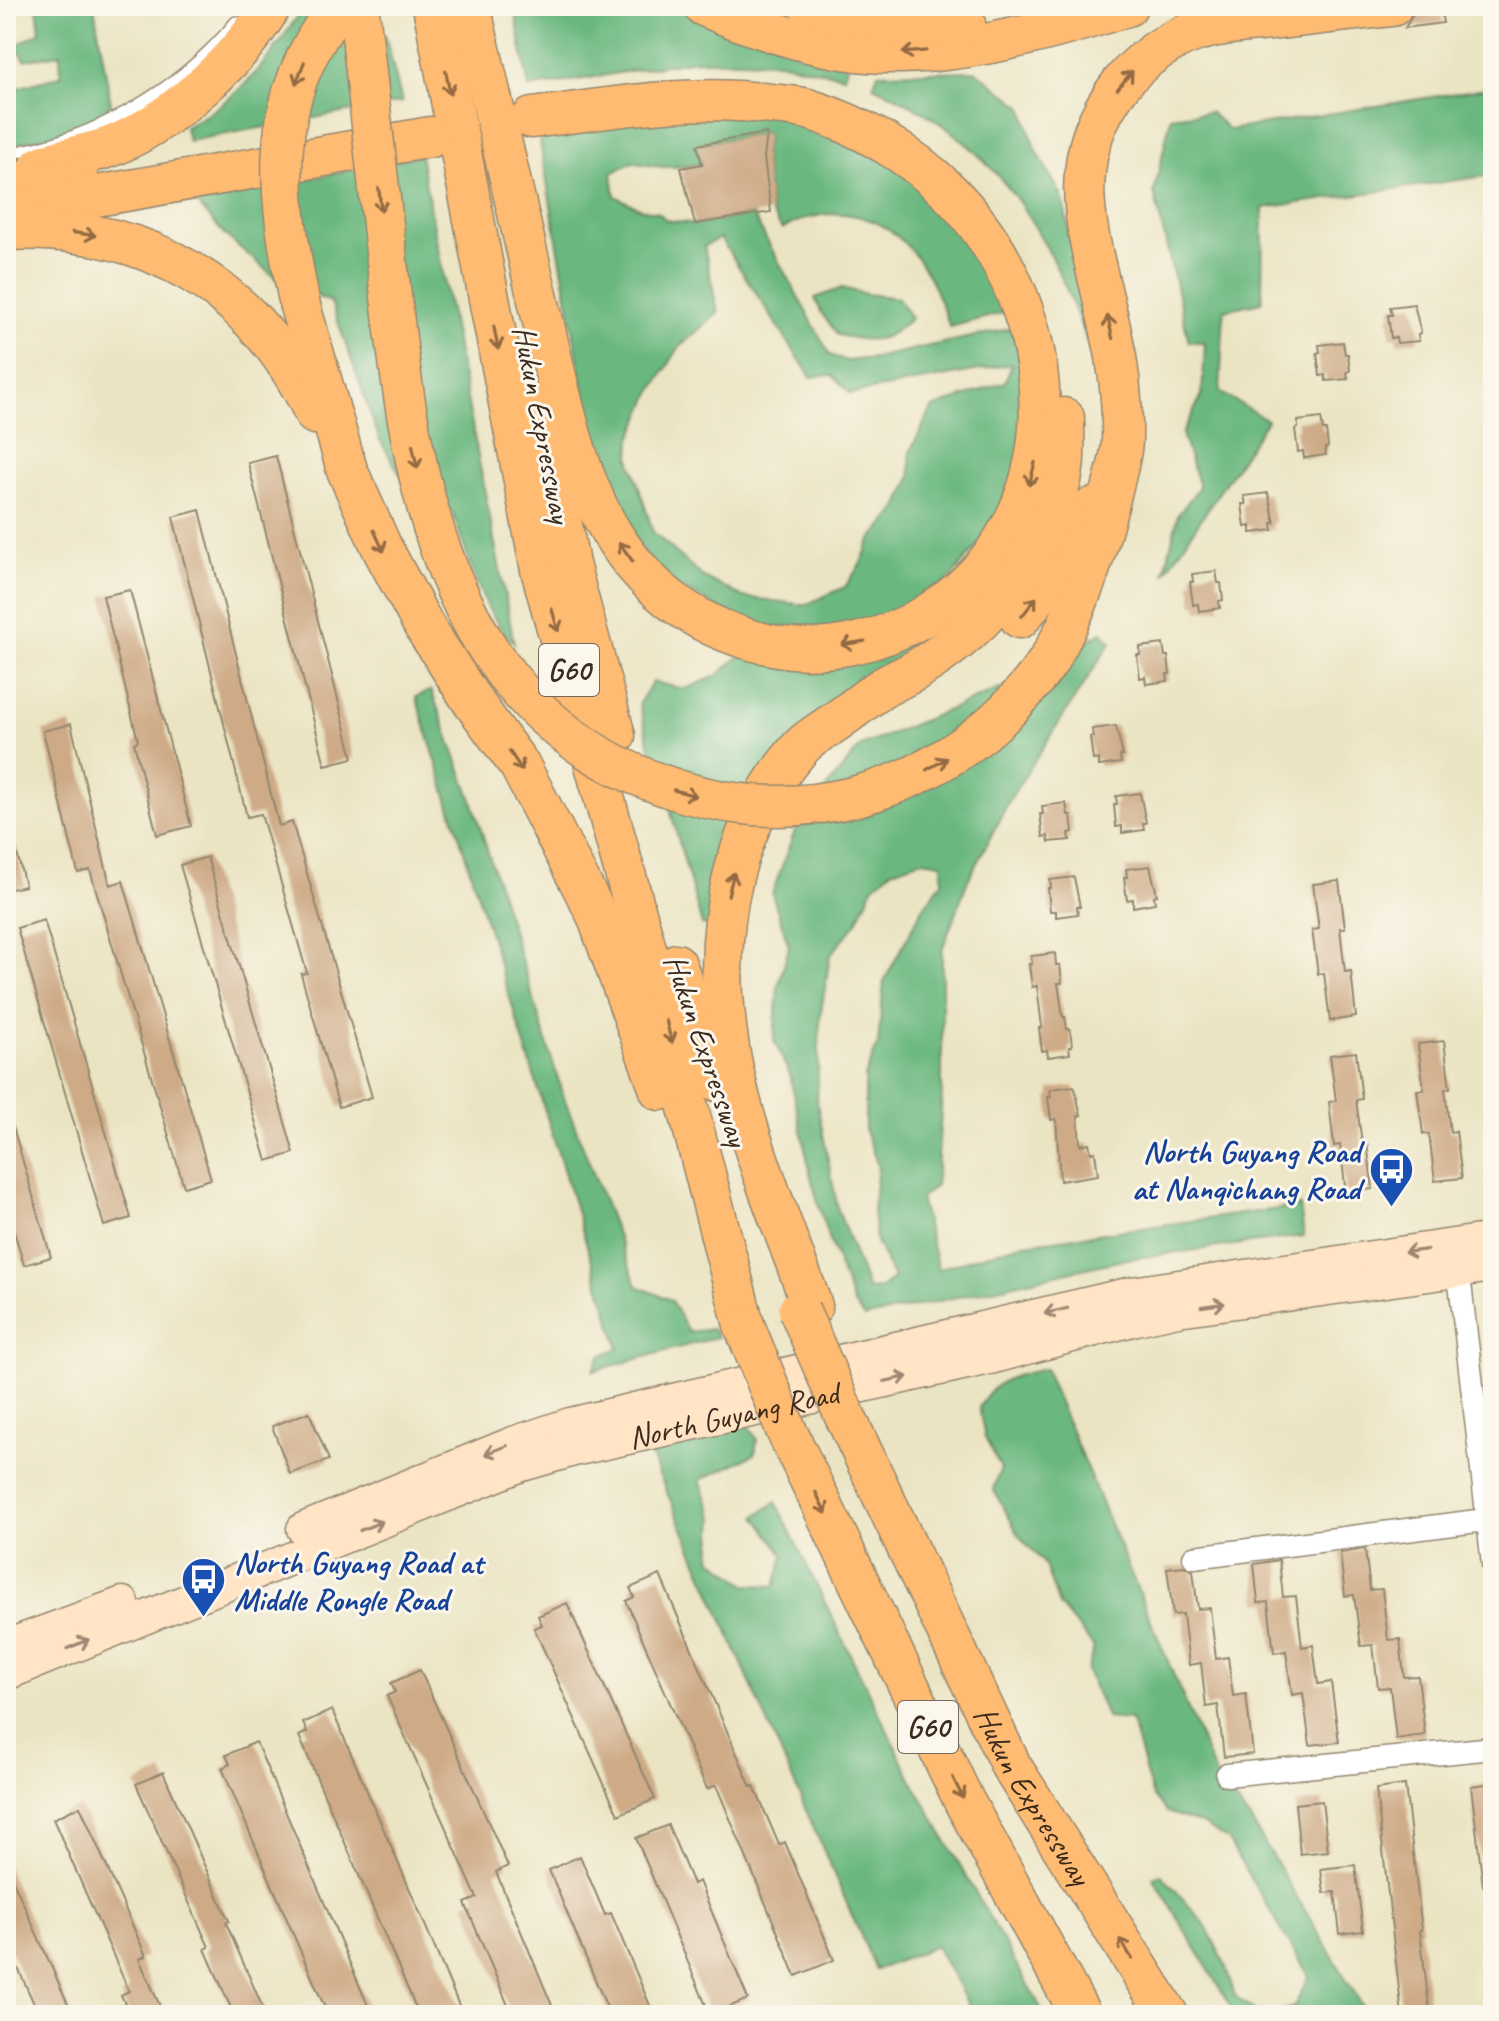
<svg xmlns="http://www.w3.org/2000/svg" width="1499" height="2021" viewBox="0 0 1499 2021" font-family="Caveat,sans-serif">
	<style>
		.forest { fill: #6bb880; stroke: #53714f; stroke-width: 2; fill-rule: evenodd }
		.building { fill: #ceaa86 }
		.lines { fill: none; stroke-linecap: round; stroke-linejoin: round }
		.service-casing { stroke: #938770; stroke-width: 14 }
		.minor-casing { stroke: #938770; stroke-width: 25 }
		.secondary-casing { stroke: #938770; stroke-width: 35 }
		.motorway-casing { stroke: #938770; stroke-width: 43 }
		.service { stroke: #fff; stroke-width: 11 }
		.minor { stroke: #fff; stroke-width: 22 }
		.secondary { stroke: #ffe4c6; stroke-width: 32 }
		.motorway { stroke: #ffbb71; stroke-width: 40 }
		.motorway-bridge-casing { stroke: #938770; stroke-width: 43; stroke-linecap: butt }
		.motorway-bridge { stroke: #ffbb71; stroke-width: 40 }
		.oneway { stroke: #936b43 }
		.oneway2 { stroke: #9d8772 }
		.labels { text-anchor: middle; stroke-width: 6; stroke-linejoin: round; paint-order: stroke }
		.shield { fill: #fbf7ec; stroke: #75685c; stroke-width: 2 }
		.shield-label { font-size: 30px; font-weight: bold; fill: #3b2a1e }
		.street-label { font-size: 32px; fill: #3b2a1e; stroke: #fbf7ec }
		.transit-label { font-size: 32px; font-weight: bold; fill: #164399; stroke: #fbf7ec; text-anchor: end }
	</style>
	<rect width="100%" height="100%" fill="#fbf7ec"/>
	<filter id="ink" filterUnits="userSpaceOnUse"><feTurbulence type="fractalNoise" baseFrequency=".0125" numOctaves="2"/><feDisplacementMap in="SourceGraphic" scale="16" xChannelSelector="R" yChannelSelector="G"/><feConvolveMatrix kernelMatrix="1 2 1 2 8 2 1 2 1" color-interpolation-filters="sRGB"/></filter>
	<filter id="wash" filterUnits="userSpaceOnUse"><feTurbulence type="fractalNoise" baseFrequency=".006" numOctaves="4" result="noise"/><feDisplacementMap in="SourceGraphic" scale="32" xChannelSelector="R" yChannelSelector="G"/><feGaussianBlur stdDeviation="1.8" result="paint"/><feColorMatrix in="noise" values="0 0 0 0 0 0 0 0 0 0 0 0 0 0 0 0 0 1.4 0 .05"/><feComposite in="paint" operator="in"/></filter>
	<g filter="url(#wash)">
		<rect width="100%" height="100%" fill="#ebe4c3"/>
		<!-- forest -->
		<path class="forest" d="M37,6H94L112,110C79,130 44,138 6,146V91L61,76L60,54L25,60L15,46L40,32Z
			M304,6H350L355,40L385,35L402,102L188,141L185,127C242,98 270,59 304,6Z
			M514,6H688L848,63L844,76L778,62L695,60L529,88Z
			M976,71L1023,107L1034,146L1062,196L1076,263L1106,352L1091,354C1050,232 996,138 873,86L878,73Z
			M1493,87V175L1263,208L1262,302L1224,310L1220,392L1267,420L1164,575L1178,515L1199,487L1182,434L1202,395L1205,342H1189L1154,192L1171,117L1210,112L1229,130Z
			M759,107L919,176L1014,310L950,327C942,308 936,287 925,270C893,216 838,198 782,229L771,212L764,158L767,133L698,144L702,164C677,169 656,168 632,162L612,173L615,196L639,208L659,213L666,220L695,224L753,215L830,355L847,361L874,358L1022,326L1029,360L1016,500L937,594L857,630L763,631L666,580L616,514L591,433L538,131ZM720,238L811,377L832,375L851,394L1012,364L1005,382L932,408L910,452L911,477L898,508L870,541L861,563L845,587L805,605L743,597L703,577L653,532L630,458L631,439L650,395L680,346L718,313L704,246Z
			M420,155L514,643C479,610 469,556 452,511L412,495L379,438L331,302L279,281L224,234L197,203Z
			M842,288L866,294L898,298L911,318C885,344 873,342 838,335L821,312L815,298Z
			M1013,573L747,790L654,764L639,703L653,682L685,689L717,676L745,651L771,654Z
			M1102,632L1111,642L1010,799L968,880L942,950V1095L936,1186L920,1198L938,1269L1018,1245L1300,1206L1304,1236L1127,1259L864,1318L853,1303L826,1231L811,1177L790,1076L774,1040L778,987L789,946L772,894L798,822L861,746L1014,683ZM922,860L942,863V882L923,908L884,981L878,1044L865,1076V1131L878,1166L873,1209L876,1242L894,1278L880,1289L868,1290L838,1210L817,1103L820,1018L830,956L857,922L873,887L892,870Z
			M431,690L471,797L563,1095L637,1286L671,1300L688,1332L712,1329L718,1337L593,1371L600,1356L619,1348L416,697Z
			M668,802L740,817L714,926L702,925Z
			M1045,1369L1217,1778L1251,1821L1368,2015H1267L1294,2007L1309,1976L1227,1839L1202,1824L1166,1812L1152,1794L1131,1720L1107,1718L1087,1671L1094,1647L1059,1605L1044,1563L1020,1537L993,1489L1001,1468L985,1438L979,1407C998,1377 1012,1376 1045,1369Z
			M741,1414L757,1439L755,1454L700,1480L714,1518L711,1558L746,1585L775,1586L784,1555L756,1516L776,1502L910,1777L1045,2015H974L936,1946L876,1970L648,1449Z
			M1161,1874L1205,1924L1225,1964L1235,1996L1260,2015H1237L1232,2009L1153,1877Z"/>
		<g id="blocks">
			<!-- building -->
			<path class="building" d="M1415,6H1440L1443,23L1405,28L1413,14Z
				M767,133L764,158L771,212L695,224L681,168L702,164L697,145Z
				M1414,304L1421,333L1418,334L1419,341L1397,343L1396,337L1391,338L1388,315H1392L1390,307Z
				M1343,342L1345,354H1348L1350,371L1347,372L1348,379L1326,381L1325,375L1320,376L1317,353L1320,352L1319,345Z
				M1321,418L1323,430H1326L1328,447L1325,448L1326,455L1304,458L1303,451L1298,452L1295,429L1298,428V421Z
				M276,456L353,758L325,765L248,463Z
				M1268,493L1275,523H1272L1273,530L1251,533V526L1245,527L1242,504H1246L1244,496Z
				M200,510L279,826L292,822L372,1097L339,1107L301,974L307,973L261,814L247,817L173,517Z
				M1216,571L1218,583H1221L1223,600L1219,601L1220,608L1199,611L1198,604L1193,605L1190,582H1193L1192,574Z
				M130,590L191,826L157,835L134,743L138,741L103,596Z
				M1163,644L1165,656H1168L1170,674H1167L1168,681L1146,684L1145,677L1140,678L1137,655H1140V647Z
				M71,724L110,885L123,881L211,1179L184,1187L90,870L78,873L43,731Z
				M1116,726L1123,756H1120L1121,763L1099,766V759L1093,760L1090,737H1093L1092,729Z
				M1140,793L1146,823H1143L1144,830L1122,833V826L1116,827L1114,804H1117L1116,796Z
				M1066,803L1068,815H1071L1073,832L1069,833L1070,840L1049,842L1048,836L1043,837L1040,814H1043L1042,806Z
				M12,832L25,886L6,890V833Z
				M207,857L294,1153L267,1161L180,865Z
				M1150,866L1157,895L1154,896L1155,903L1133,907V899L1127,900L1124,877H1127L1126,869Z
				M1074,877L1080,907H1077L1078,914L1056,917V911H1050L1048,888H1051L1050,880Z
				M1339,881L1345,928H1340L1345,972L1351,971L1356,1017L1330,1021L1324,973L1318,974L1312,930L1319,929L1313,884Z
				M44,920L131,1218L104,1226L17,928Z
				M1055,953L1056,965H1060L1062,983H1058L1063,1017H1065L1067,1029H1070L1072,1046L1069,1047L1070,1054L1048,1057L1047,1050L1042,1051L1039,1028L1042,1027L1037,986L1032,987L1029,964H1032L1031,956Z
				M1444,1041L1450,1088L1445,1089L1450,1132L1456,1131L1462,1178L1435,1181L1429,1134H1423L1417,1090H1424L1418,1044Z
				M1356,1052L1362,1099L1356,1100L1362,1143H1367L1373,1189L1346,1193L1340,1145L1334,1146L1329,1102L1336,1101L1330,1055Z
				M1074,1086L1081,1115L1078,1116L1080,1145L1089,1143L1091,1153L1095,1152L1098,1175L1060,1181L1056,1119L1051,1120L1048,1097H1051L1050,1089Z
				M10,1117L51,1257L24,1265L6,1204V1118Z
				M309,1412L329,1460L290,1474L272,1426Z
				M1365,1549L1370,1590L1382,1589L1388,1640L1400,1639L1404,1677L1418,1676L1425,1735L1396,1739L1390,1687L1378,1688L1373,1645L1361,1646L1354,1595L1345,1596L1340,1553Z
				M1279,1560L1283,1597L1296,1596L1302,1647L1313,1645L1318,1684L1331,1682L1339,1742L1310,1745L1303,1693L1292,1695L1286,1651L1274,1653L1268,1602L1258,1603L1254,1564Z
				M1184,1566L1193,1571L1198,1609L1210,1608L1216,1659L1228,1657L1233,1696L1246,1694L1253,1754L1224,1757L1218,1705L1206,1707L1201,1663L1189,1665L1183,1614L1173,1615L1167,1568Z
				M660,1575L751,1787L754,1786L779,1845L785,1842L834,1960L796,1976L716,1785L707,1789L626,1601L634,1597L630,1588Z
				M567,1603L655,1799L618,1815L534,1628L542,1625L538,1616Z
				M420,1670L508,1866L496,1872L556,2015H512L465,1903L477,1898L387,1696L395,1692L391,1683Z
				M332,1710L423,1920L463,2015H419L299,1736L307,1732L303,1723Z
				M256,1742L340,1940L372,2015H328L222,1768L230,1764L226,1755Z
				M163,1772L229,1921L226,1923L266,2015H234L205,1949L209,1947L136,1784Z
				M1493,1783V1885L1483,1886L1471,1786Z
				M1405,1785L1422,1930H1420L1430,2015H1402L1376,1789Z
				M1322,1801L1328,1851L1300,1854L1295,1804Z
				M80,1806L146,1956L139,1959L164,2015H130L121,1995L129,1991L53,1819Z
				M668,1825L693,1884L699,1881L748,1999L710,2015L636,1838Z
				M580,1856L605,1915L611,1913L654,2015H610L549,1870Z
				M6,1865L73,2015H39L6,1941Z
				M1355,1865L1363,1931L1340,1934L1335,1892L1324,1893L1321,1869Z"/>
		</g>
	</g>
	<g filter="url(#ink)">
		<use href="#blocks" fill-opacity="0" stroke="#938770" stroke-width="2"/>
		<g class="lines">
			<defs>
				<path id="service" d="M6,154C94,140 180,90 236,22"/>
				<path id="minor" d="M1457,1258L1493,1564
					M1194,1557L1493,1519
					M1227,1775L1493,1748"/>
				<g id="secondary">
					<path d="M303,1529L513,1443L570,1424L1132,1293L1493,1239"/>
					<path d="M6,1646L123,1603"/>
					<path id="s1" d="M6,1674L519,1466L574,1450L990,1358L1136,1319L1178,1310L1493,1266"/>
				</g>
				<g id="motorway">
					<path d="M433,6L541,570L661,1003L744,1325"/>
					<path d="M470,6C494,111 518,216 543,321C560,392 574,470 611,532C649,594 702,631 772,645C822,656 880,642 923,617C1080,525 1068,312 950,193C911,154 860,125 808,109C796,106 783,105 771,104C691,93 612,108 532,118"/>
					<path d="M704,6C761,31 836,55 899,53C975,52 1056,30 1127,6"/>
					<path d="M809,6L898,24L965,23"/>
					<path d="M40,167C64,156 92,155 117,144C174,119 239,60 271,6"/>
					<path d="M6,182L52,181L78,177"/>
					<path d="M6,212L431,137"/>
					<path d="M6,230C146,223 256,287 315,414"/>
					<path d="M300,306L347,470L382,548L424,626L471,699L520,766L597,915L660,1090"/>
					<path d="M540,404L569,564L615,736"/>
					<path d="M1020,618L1045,587L1092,508"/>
					<path d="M1047,663C1079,611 1096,553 1111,494C1115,477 1121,458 1122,441C1123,405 1119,367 1111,332C1092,242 1057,166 1121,84C1140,61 1165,42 1194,32C1218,24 1246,22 1271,20C1311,15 1352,11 1392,6"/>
					<path d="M676,964L717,1081"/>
					<path d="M812,1306C779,1213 735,1118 725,1018C714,921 734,821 801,747C810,737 824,730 835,722C850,712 864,700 879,690C890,683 904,677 916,670C988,627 1037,565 1060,484C1066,464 1064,439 1064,418"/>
					<path id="s2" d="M844,1414L1011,1766L1168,2015"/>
					<path d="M787,1432L964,1801L1081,2015"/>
				</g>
			</defs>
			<!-- service casing -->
			<use href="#service" class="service-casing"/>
			<!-- minor casing -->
			<use href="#minor" class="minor-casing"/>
			<!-- secondary casing -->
			<use href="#secondary" class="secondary-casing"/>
			<!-- motorway casing -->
			<use href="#motorway" class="motorway-casing"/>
			<!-- service -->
			<use href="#service" class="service"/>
			<!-- minor -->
			<use href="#minor" class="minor"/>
			<!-- secondary -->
			<use href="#secondary" class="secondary"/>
			<!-- motorway -->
			<use href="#motorway" class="motorway"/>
			<defs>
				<path id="motorway-bridge" d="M359,11C369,94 378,177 387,261C408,451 432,682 630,772C677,793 726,806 777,806C886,806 985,751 1047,663
					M300,306C278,194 263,102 339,6
					M799,1310L844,1414
					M744,1325L787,1432"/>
			</defs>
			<!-- motorway-bridge casing -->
			<use href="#motorway-bridge" class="motorway-bridge-casing"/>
			<!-- motorway-bridge -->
			<use href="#motorway-bridge" class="motorway-bridge"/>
		</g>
		<!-- one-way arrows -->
		<defs><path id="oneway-shaft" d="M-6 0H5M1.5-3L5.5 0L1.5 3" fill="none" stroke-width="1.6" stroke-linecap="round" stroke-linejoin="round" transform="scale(2)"/></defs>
		<g class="oneway">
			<use href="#oneway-shaft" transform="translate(914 52) rotate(175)"/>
			<use href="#oneway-shaft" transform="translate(300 73) rotate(111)"/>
			<use href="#oneway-shaft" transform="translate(1125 80) rotate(-51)"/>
			<use href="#oneway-shaft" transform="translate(448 83) rotate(79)"/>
			<use href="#oneway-shaft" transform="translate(380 200) rotate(84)"/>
			<use href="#oneway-shaft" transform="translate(84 234) rotate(8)"/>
			<use href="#oneway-shaft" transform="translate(1110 327) rotate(-103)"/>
			<use href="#oneway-shaft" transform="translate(496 338) rotate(79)"/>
			<use href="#oneway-shaft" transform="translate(415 457) rotate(78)"/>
			<use href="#oneway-shaft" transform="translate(1032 474) rotate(105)"/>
			<use href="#oneway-shaft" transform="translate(379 541) rotate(65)"/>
			<use href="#oneway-shaft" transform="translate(626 552) rotate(-126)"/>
			<use href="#oneway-shaft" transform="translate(1029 607) rotate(-52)"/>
			<use href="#oneway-shaft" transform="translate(555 620) rotate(74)"/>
			<use href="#oneway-shaft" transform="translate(853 643) rotate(171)"/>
			<use href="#oneway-shaft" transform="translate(516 761) rotate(56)"/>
			<use href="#oneway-shaft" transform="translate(937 764) rotate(-29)"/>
			<use href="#oneway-shaft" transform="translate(685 793) rotate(15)"/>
			<use href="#oneway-shaft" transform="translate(731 884) rotate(-76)"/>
			<use href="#oneway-shaft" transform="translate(669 1032) rotate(76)"/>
			<use href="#oneway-shaft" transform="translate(821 1503) rotate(64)"/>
			<use href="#oneway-shaft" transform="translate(958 1788) rotate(64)"/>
			<use href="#oneway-shaft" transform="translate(1126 1949) rotate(-122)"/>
		</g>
		<g class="oneway2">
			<use href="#oneway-shaft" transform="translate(1416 1251) rotate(172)"/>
			<use href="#oneway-shaft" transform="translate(1213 1305) rotate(-8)"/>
			<use href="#oneway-shaft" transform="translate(1056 1311) rotate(167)"/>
			<use href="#oneway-shaft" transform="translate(896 1379) rotate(-12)"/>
			<use href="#oneway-shaft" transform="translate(496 1450) rotate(158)"/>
			<use href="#oneway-shaft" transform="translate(371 1526) rotate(-22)"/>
			<use href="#oneway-shaft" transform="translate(78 1644) rotate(-23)"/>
		</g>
	</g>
	<!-- icons -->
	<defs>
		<symbol id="bus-pin" viewBox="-11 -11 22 30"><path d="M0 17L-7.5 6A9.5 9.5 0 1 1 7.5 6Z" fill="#1a4fb4" stroke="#fbf7ec"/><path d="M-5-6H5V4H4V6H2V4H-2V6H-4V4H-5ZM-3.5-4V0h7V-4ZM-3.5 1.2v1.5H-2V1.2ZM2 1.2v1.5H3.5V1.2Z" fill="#fff"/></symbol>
	</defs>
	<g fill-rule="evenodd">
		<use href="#bus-pin" x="1366" y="1144" width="51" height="69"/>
		<use href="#bus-pin" x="178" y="1554" width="51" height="69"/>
	</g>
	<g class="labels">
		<!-- shield labels -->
		<g class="shield">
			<rect x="539" y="644" width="60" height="52" rx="6"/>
			<rect x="898" y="1701" width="60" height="52" rx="6"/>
		</g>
		<g class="shield-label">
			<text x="569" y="680">G60</text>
			<text x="928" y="1737">G60</text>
		</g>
		<!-- street labels -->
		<g class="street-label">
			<text transform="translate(543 424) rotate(79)" y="11">Hukun Expressway</text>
			<text transform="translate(707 1050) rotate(71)" y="11">Hukun Expressway</text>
			<text dy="11" stroke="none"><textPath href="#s1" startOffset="774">North Guyang Road</textPath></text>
			<text dy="11" stroke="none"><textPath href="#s2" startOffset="426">Hukun Expressway</textPath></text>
		</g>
		<!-- transit labels -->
		<g class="transit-label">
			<text x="1360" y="1162">North Guyang Road<tspan x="1360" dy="37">at Nanqichang Road</tspan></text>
			<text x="234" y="1573" text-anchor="start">North Guyang Road at<tspan x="234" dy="37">Middle Rongle Road</tspan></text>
		</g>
	</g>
	<!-- margin -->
	<rect width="1499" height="2021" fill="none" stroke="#fbf7ec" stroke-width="32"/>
</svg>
